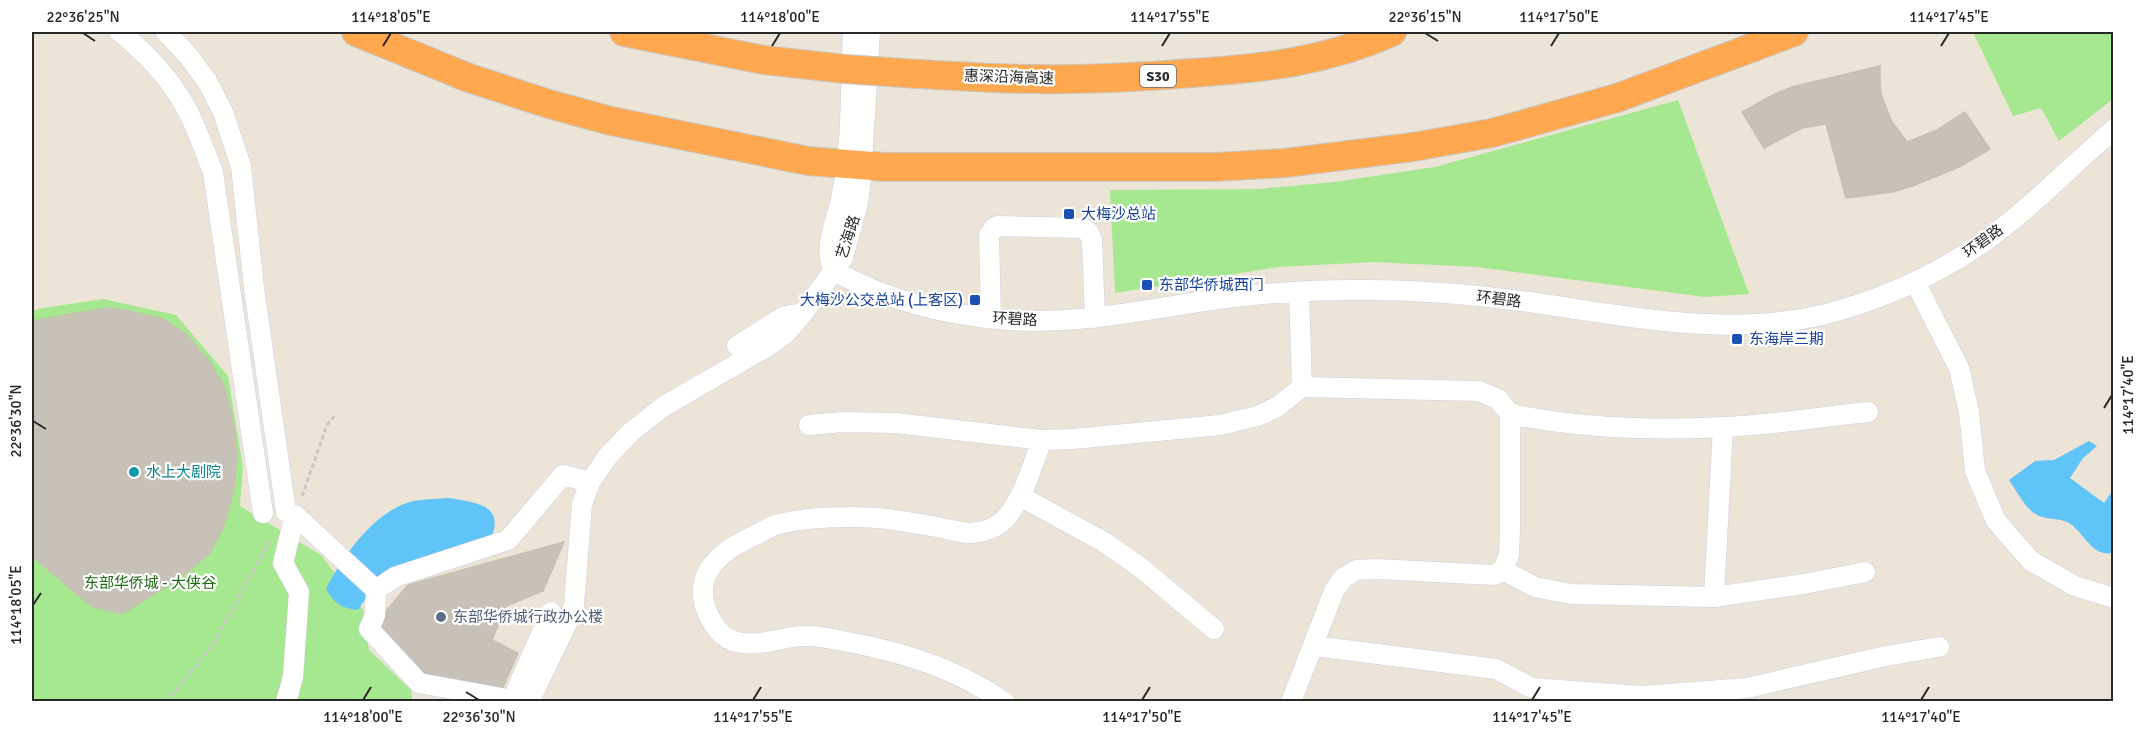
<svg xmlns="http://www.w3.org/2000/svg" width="2145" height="733" viewBox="0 0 2145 733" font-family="Signika,'Noto Sans SC',sans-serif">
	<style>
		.green { fill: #a6e88f }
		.water { fill: #60c4f8 }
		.building { fill: #c7c1b8; stroke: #c7c1b1; stroke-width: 1.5 }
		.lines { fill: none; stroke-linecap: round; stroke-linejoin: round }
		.minor-casing { stroke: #cdcfe2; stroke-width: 21 }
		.highway-casing { stroke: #c7c7c7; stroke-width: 30 }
		.path { stroke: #c7c7c7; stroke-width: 3; stroke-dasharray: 4.5 3; stroke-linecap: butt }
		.minor { stroke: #fff; stroke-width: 20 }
		.highway { stroke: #ffa84f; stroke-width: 28 }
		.highway-bridge-casing { stroke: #c7c7c7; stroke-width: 30; stroke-linecap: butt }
		.highway-bridge { stroke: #ffa84f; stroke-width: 28 }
		.ticks { fill: none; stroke: #282828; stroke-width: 2 }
		.transit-dot { fill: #1a4fb4; stroke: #fff; stroke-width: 2 }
		.culture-dot { fill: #0f9aa8; stroke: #fff; stroke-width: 2 }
		.service-dot { fill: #5c6f8a; stroke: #fff; stroke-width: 2 }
		.labels { text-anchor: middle; stroke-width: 4.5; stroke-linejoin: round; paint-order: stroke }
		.shield { fill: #fff; stroke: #686868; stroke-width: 1.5 }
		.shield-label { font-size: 14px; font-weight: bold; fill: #282828 }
		.street-label { font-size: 15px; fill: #282828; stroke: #fff }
		.transit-label { font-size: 15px; fill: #164399; stroke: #fff; text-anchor: start }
		.culture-label { font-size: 15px; fill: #0d838f; stroke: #fff; text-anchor: start }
		.park-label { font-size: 15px; fill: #1f6913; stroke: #fff }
		.service-label { font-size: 15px; fill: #4e5e75; stroke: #fff; text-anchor: start }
		.neatline { fill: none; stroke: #282828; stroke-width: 2 }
		.ticks-label { font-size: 15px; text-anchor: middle; fill: #282828 }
	</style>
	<rect width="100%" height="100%" fill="#ece4d7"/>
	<!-- green -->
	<path class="green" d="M1973,32H2113V99L2059,141L2041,108L2013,116Z
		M1678,100L1749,294L1705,297L1477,267L1374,262L1278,267L1115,293L1110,190L1260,189L1334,182L1435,167Z
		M103,299L176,315L228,376L243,467L240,506L321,555L363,610L369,650L411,690L412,701L32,702V312L37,309Z"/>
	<!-- water -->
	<path class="water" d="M2089,441L2097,446L2083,458L2070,478L2104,503L2113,490V553C2091,557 2085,533 2069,523C2059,517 2044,521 2034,513C2024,506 2016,490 2009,480L2035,461L2054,460Z
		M448,498C475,502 507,505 490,540L474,547L391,568L381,575L358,610C341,608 335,604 326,589C342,557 374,512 410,502C422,499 435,499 448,498Z"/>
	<!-- building -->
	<path class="building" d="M1880,66V85L1882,97L1892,122L1907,142L1937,130L1965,112L1990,149L1959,167L1915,185L1893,192L1846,198L1826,124L1802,128L1764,148L1742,112L1773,95L1792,87Z
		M106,308L125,310L163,319L187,335L209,361L224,386L233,418L237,455L234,489L224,526L209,554L180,578L122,614L91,606L32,556V321Z
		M564,542L543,591L506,606L492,640L518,653L500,694L420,675L372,628L408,585Z"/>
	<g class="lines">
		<defs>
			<path id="minor" d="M120,32C142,50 164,72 179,96C194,119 203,147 213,172L263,513
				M166,32L186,53L207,81L223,112L241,166L254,288L286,512
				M834,271C887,300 948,316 1009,320C1082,325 1152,308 1225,298C1267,293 1311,290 1353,290C1412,289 1471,294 1529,302C1628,316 1727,338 1826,314C1883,299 1937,275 1985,241C2031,208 2071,166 2114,129
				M834,271C823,251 835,224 840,203C853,148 850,88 853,32
				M1915,282L1959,368L1969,412L1975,471L1996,521L2031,561L2075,586L2114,598
				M991,318L989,235L994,228L998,226L1082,228L1089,233L1092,240L1095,318
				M737,346L785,316L803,313
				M1510,414C1580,428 1651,431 1723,427C1771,425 1820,417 1868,412
				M809,425L842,422L896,423L1042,440L1073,439L1220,425L1258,416L1277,407L1302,387
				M1020,496L1104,542L1140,567L1214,629
				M1503,570L1535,587L1571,594L1714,597L1804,584L1865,572
				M1714,597L1723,427
				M551,612L512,700L419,683L369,629L375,615L376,590L395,577L508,540L563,475L590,482
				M1314,646L1496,669L1532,688L1642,696L1747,688L1886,656L1939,647
				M286,702L293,677L299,592L283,563L295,515L376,590
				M529,702L568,621L574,605L582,504L590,482L608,456L631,432L664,406L765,348L786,333L803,313L843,258L858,203L861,178L870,32
				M1004,702C958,669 903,652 848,642C833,639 818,635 803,636C779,637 750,651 727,638C718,633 715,626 710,618C689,578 717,553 751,537C760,533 770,526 779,524C800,519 826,517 847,517C877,516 908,522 937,527C948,529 958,532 969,533C982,533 997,528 1006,518C1024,497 1032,466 1042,440
				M1291,702L1334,591L1343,578L1356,570L1377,569L1494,575L1503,570L1509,555L1510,528V414L1498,399L1479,391L1302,387L1299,292"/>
			<path id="highway" d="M356,32L469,78L549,104L611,121L808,161L885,167H1215L1285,163L1413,147L1492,133L1617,98L1794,32
				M624,32L764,60
				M918,74C958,76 997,79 1037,79C1089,80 1140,77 1192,73C1264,68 1325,62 1392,32"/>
		</defs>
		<!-- minor casing -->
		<use href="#minor" class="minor-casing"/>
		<!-- highway casing -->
		<use href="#highway" class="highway-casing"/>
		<!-- path -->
		<path class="path" d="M302,496L327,425L335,415
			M166,702L212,646L270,540"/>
		<!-- minor -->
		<use href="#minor" class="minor"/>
		<!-- highway -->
		<use href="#highway" class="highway"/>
		<defs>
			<path id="highway-bridge" d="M764,60L845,69L918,74"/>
		</defs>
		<!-- highway-bridge casing -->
		<use href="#highway-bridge" class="highway-bridge-casing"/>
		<!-- highway-bridge -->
		<use href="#highway-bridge" class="highway-bridge"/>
	</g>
	<!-- ticks -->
	<path class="ticks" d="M83,33L95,41M1425,33L1438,41M383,46L391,33M772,46L780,33M1162,46L1170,33M1551,46L1559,33M1941,46L1949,33M2104,408L2112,395M33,421L46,429M33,605L41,593M466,692L479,700M363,700L371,687M753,700L761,687M1142,700L1150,687M1532,700L1540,687M1921,700L1929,687"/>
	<!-- markers -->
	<g class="transit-dot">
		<rect x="1063" y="208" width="12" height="12" rx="3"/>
		<rect x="1141" y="279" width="12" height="12" rx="3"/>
		<rect x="969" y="294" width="12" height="12" rx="3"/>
		<rect x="1731" y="333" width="12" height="12" rx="3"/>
	</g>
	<circle class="culture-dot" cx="134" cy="472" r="6"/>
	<circle class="service-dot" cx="441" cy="617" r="6"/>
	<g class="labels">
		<!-- shield labels -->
		<rect class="shield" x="1140" y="65" width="36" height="22" rx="4.5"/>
		<g class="shield-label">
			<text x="1158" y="81">S30</text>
		</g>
		<!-- street labels -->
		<g class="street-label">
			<text transform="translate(1009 77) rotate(2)" y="5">惠深沿海高速</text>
			<text transform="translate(848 237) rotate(-72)" y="5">艺海路</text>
			<text transform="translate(1983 241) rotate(-36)" y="5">环碧路</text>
			<text transform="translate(1499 299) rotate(7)" y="5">环碧路</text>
			<text transform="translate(1015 319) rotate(3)" y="5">环碧路</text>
		</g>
		<!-- transit labels -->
		<g class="transit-label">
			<text x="1081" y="219">大梅沙总站</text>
			<text x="1159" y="290">东部华侨城西门</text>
			<text x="963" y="305" text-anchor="end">大梅沙公交总站 (上客区)</text>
			<text x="1749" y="344">东海岸三期</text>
		</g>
		<!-- culture labels -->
		<g class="culture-label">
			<text x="146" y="477">水上大剧院</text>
		</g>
		<!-- park labels -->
		<g class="park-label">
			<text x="150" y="588">东部华侨城 - 大侠谷</text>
		</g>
		<!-- service labels -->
		<g class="service-label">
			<text x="453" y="622">东部华侨城行政办公楼</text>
		</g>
	</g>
	<!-- border -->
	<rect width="2145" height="733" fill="none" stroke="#ffffff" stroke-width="66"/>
	<rect x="33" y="33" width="2079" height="667" class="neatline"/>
	<g class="ticks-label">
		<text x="83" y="22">22°36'25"N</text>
		<text x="391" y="22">114°18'05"E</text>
		<text x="780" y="22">114°18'00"E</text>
		<text x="1170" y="22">114°17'55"E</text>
		<text x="1425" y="22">22°36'15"N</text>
		<text x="1559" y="22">114°17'50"E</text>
		<text x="1949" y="22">114°17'45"E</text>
		<text transform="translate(2128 395) rotate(-90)" y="5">114°17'40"E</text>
		<text transform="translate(16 421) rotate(-90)" y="5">22°36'30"N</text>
		<text transform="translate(16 605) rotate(-90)" y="5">114°18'05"E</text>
		<text x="363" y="722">114°18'00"E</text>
		<text x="479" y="722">22°36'30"N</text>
		<text x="753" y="722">114°17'55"E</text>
		<text x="1142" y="722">114°17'50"E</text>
		<text x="1532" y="722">114°17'45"E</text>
		<text x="1921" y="722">114°17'40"E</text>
	</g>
</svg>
